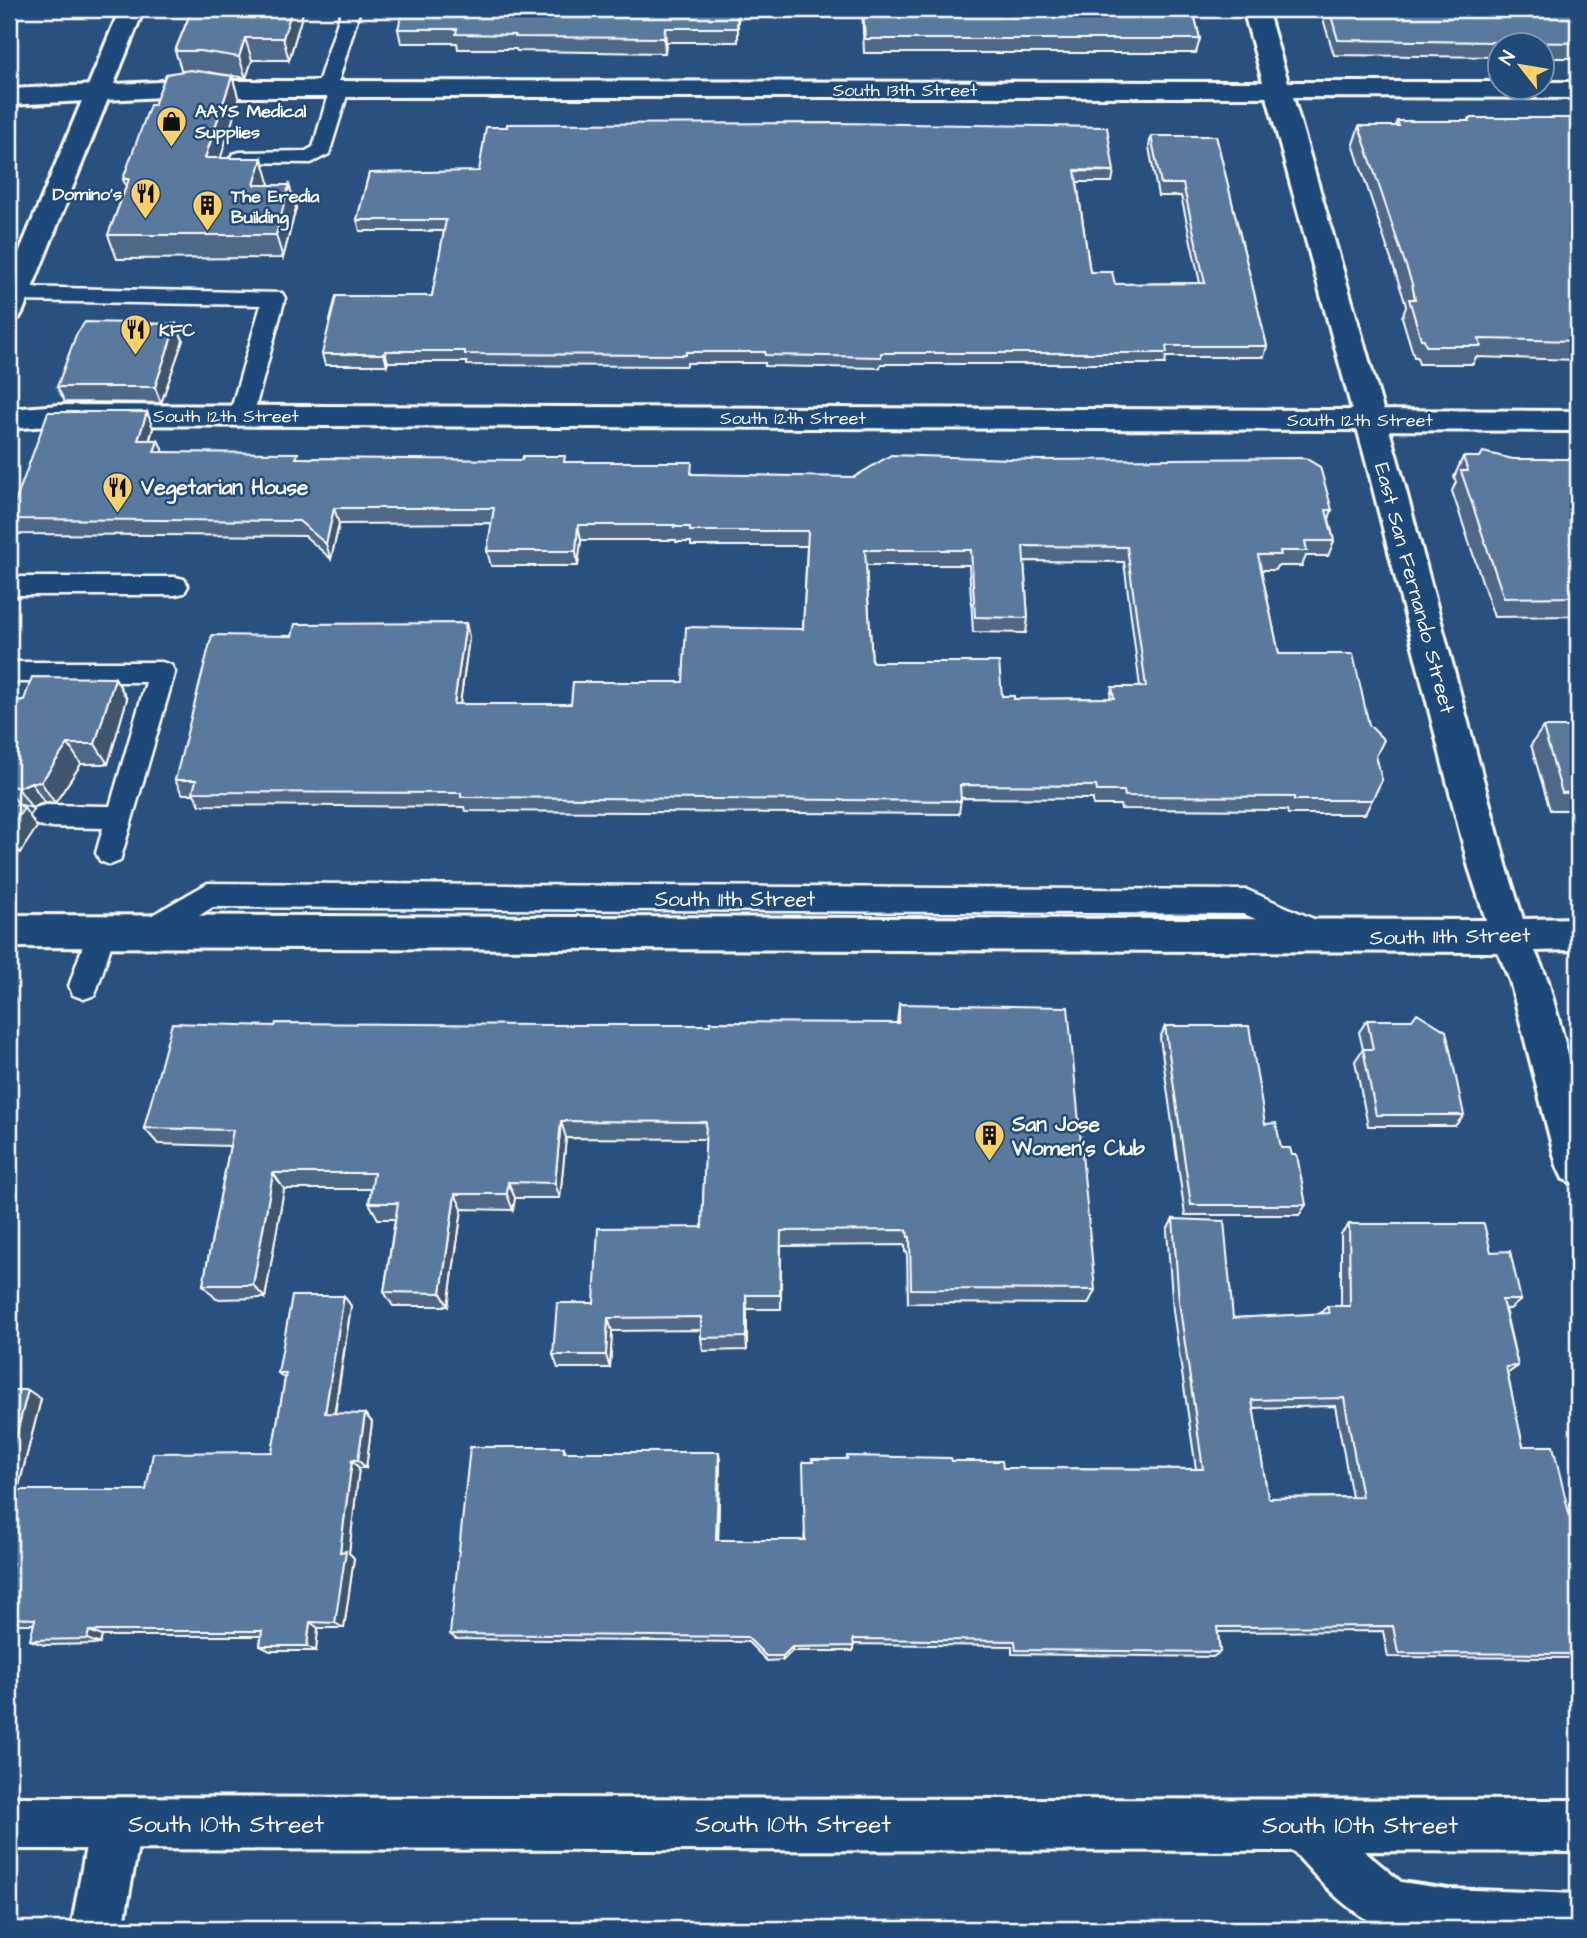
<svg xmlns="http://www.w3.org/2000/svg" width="1587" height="1938" viewBox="0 0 1587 1938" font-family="'Architects Daughter',sans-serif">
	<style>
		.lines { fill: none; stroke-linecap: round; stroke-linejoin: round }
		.lane-casing { stroke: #fff; stroke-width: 5 }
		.street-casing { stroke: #fff; stroke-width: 6 }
		.secondary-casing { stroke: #fff; stroke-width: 6 }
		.primary-casing { stroke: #fff; stroke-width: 6 }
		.lane { fill: #1f4a7a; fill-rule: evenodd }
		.street { fill: #1f4a7a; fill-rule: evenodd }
		.secondary { fill: #1f4a7a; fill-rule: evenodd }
		.primary { fill: #1f4a7a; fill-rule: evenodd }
		.wall { fill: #4d6987; stroke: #fff; stroke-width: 2; fill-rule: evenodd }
		.shaded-wall { fill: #3f556e; stroke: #fff; stroke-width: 2 }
		.building { fill: #5a7a9d; stroke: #fff; stroke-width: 2; fill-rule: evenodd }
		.labels { text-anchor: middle; stroke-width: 5; stroke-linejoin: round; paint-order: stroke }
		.far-street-label { font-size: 18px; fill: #fff; stroke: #1f4a7a }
		.far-poi-label { font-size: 18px; font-weight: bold; fill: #fff; stroke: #1f4a7a; text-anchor: start }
		.poi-label { font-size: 21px; font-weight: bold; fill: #fff; stroke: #1f4a7a; text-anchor: start }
		.street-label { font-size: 21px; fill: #fff; stroke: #1f4a7a }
		.near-street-label { font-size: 24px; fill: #fff; stroke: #1f4a7a }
	</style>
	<rect width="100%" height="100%" fill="#28517f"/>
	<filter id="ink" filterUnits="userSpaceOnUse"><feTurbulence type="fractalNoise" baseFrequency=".0143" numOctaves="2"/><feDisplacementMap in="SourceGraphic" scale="14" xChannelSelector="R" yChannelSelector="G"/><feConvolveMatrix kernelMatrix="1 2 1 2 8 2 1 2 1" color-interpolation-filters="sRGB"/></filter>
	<g filter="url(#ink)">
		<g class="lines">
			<defs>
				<path id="lane" d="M342,9H360L338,83L346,85L349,89L329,154L311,163L233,162L230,158L233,154L240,152L306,151L313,147L328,95L319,93L316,89Z
					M15,287L282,293L285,298L253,416L249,422L241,424L233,422L229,416L261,305L15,301L9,299V289Z
					M9,577H175L184,579L188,586L184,593L175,595H9Z
					M9,662H162L171,665L175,672L120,861L110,865L100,861L96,853L103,828L45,827L35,824L31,816L35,808L45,805L110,806L146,682H9Z
					M208,883L1247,890L1332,927L1337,936L1332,945L1322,948L1244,914L213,907L160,940L150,943L140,940L135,931L140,922Z
					M101,919L111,922L116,931L95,995L84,999L73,995L69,986L91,922Z"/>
				<path id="street" d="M60,405L1578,411V431L60,425L9,429V409Z
					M116,1798L134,1806L142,1824L123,1929H71L90,1824L98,1806Z"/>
				<path id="secondary" d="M1243,9H1267L1288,82H1500V88H1542V82H1578V98L1293,97L1398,461L1507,868L1523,919L1578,918V950L1535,951L1548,981L1578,1091V1185L1563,1179L1557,1166L1510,981L1498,952L9,947V915L1486,920L1469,868L1366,461L1267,97H232C199,89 196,89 163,97L9,105V89L158,82L188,74L207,75L235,81L1263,82Z
					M9,1797L1578,1800V1852L1364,1851L1401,1882L1448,1889L1578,1894V1929H1386C1347,1913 1321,1882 1293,1851L9,1849Z"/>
				<path id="primary" d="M120,9H144L23,311L19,318L9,320V277Z"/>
			</defs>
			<!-- lane casing -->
			<use href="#lane" class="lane-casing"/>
			<!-- street casing -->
			<use href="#street" class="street-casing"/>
			<!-- secondary casing -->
			<use href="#secondary" class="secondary-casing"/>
			<!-- primary casing -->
			<use href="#primary" class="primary-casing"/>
			<!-- lane -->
			<use href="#lane" class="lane"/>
			<!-- street -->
			<use href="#street" class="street"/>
			<!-- secondary -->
			<use href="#secondary" class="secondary"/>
			<!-- primary -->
			<use href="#primary" class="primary"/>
		</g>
		<!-- wall -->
		<path class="wall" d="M192,9H304L289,60H252L246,78L207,72L232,76L239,100L220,158L269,182L268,185H289L296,208L283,258L117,259L108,235L126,187L123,179L154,105L182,72L175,51Z
			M738,9V42H666L665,53L517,51L516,49H458L457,43H401L398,29Z
			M862,9H1193L1200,39L1196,53H864Z
			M1320,9H1578V58H1542V46H1500V57L1334,55Z
			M1469,118H1578V360L1476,357L1473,364H1419L1417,357H1414L1402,317L1406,307L1405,302L1353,144L1359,126H1396L1397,121H1467Z
			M1151,136H1216L1267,346L1264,357H1166L1165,364H881L880,368L765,366V363H687V366L467,365V362H388L387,365H325L322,354L432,296L444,231H360L357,220L369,173L1114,171L1112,182H1077L1090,272L1115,284L1200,283L1181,196H1158L1149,147Z
			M176,324L183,340L161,403L65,402L57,387Z
			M147,412L153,428L150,440L163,452L300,458L566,462L693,474L1332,510L1329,519L1334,541L1328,556H1306L1302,566H1277L1275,570H1261L1279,654L1376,756L1382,780L1365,814H1288L1287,810L1121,809L1120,805H1093V799L961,798L959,814L465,811L464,807L200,805L194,794H182L175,780L292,636L466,623L469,638L460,704H571L683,682L803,629L807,546H691V542H676V540H581L578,566H491L487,551L492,523L339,524L331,559L305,536L18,534L9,519ZM1024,561L1124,562L1140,687H1112L1110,698L1014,699L872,662L866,565H969L973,632L1026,633L1028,618Z
			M1463,457L1513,459H1578V626L1575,616L1494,617L1452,491L1456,482L1454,477Z
			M115,678L127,699L108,764H81L55,803L44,802L32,808L18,804L9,790V703Z
			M1543,727H1578V810H1550L1531,745Z
			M899,1004L1095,1290L1088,1304L908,1303L907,1252H905V1245L781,1246V1309H747V1350L703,1351L701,1338V1330L612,1331L610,1368H558L553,1355L594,1303L702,1227L706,1139L566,1138L560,1198H515L513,1210L462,1209L448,1306H393L384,1292L395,1219H378L369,1203L371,1189H284L265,1298L216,1299L203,1285L230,1146L158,1144L144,1128L275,1026L710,1025L897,1023Z
			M1367,1020L1464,1115L1455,1126H1368L1355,1061L1363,1049L1359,1032Z
			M1165,1026L1265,1124L1281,1148L1306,1205L1299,1215H1185L1160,1038Z
			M1173,1219L1233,1318L1320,1314L1327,1306H1341V1234L1349,1224L1491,1252L1521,1300L1510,1309H1505L1518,1366L1507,1374L1523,1446L1578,1551V1658L1388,1657L1383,1631L1218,1632L1220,1652L1213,1657L1012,1654V1646L853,1644V1651H792L783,1660L767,1661L748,1642L456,1639L450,1634L564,1447L566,1452L720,1460L718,1540H804L812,1459L952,1461L1003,1468L1196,1469L1173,1311L1167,1230ZM1335,1406L1352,1497L1268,1498L1253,1408Z
			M344,1296L351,1306L335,1414H365L372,1422L366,1468H359L349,1553L354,1558L344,1628H318L316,1651H270L260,1646L261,1636H102L100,1644L44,1645L30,1640L34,1624H14L9,1622V1580L11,1569H9V1390L41,1399L18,1490H146L272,1452L285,1379L278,1373Z"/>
		<!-- shaded-wall -->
		<path class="shaded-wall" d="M292,9H304L289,60L283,38Z
			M665,28L666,42L665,53L664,38Z
			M245,38L252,60L246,78L239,57Z
			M232,76L239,100L213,182L205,158Z
			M262,158L269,182L261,208L254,185Z
			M289,185L296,208L283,258L276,235Z
			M176,324L183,340L161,403L155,387Z
			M385,351L388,362L387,365L384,354Z
			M147,412L153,428L145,455L138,440Z
			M158,440L165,455L154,452Z
			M334,508L339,524L331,559L326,544Z
			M578,525L581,540L578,566L576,551Z
			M466,623L469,638L458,718L454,704Z
			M115,678L127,699L108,764L95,744Z
			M68,744L81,764L55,803L41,782Z
			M31,782L44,802L32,808L18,788Z
			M24,808L37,827L20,853L9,837V829Z
			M9,990L16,999L9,1024Z
			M561,1121L566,1138L560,1198L555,1183Z
			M273,1173L284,1189L265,1298L253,1285Z
			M508,1182L515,1198L513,1210L507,1194Z
			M455,1194L462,1209L448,1306L441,1293Z
			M746,1295L747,1309V1350L746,1337Z
			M344,1296L351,1306L333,1422L325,1413Z
			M608,1318L612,1331L610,1368L606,1355Z
			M28,1390L41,1399L16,1497L9,1493V1463Z
			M365,1414L372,1422L366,1468L358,1460Z
			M719,1452L720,1460L718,1546L716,1540Z
			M352,1460L359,1468L349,1553L354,1558L344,1628L335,1623L340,1552Z
			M310,1622L318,1628L316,1651L307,1646Z
			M89,1631L102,1636L100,1644L87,1639Z
			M792,1647V1651L783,1660V1656Z"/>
		<!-- building -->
		<path class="building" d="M192,9H292L283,38H245L239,57L200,51H175Z
			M403,9H738L737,28H665L664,38L515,37V35L456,34L457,29H398Z
			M863,9H1193L1200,39H865Z
			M1329,9H1578V43L1338,40Z
			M190,70L232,76L205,158H262L254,185H289L276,235H108L129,179H123L150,105H154L166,74Z
			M1469,118H1578V341L1479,339L1481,346H1426L1424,339H1421L1409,299H1415L1412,284L1359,126H1399L1397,121H1470Z
			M836,123L1107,127L1114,171L1075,170L1090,272H1112L1115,284L1205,283L1183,184H1161L1151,136H1216L1267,346H1166L1167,353H881V357L765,355V352H686V355L465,354V351H385L384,354H322L336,296H432L446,220H357L369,173L479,171L486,127H507V124Z
			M85,322L176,324L155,387H57L76,335Z
			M48,412H147L138,440H158L154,452L298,453L296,458L522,460L523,456H565L564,462H692L691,474L854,477L891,455L1039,460L1305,458L1320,467L1332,510H1326L1334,541H1305L1307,551H1280L1281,555H1258L1279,654H1353L1369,725L1384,740L1376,756L1382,780L1372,800H1294V797L1125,796L1124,791H1097L1096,786L960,785L961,801L461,797V793L193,792L196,780H175L212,635L292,636L295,624L466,623L454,704H571L573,682H683L686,627L803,629L808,531H690V527H674L675,525H578L576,551H487L494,508H334L326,544L299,521L9,519ZM1023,546L1127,547L1146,687H1112L1114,698L1014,699V696H1002L999,662H872L865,550H971L975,617L1028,618Z
			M1483,452L1513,459H1578V597L1504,598L1461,471H1468L1463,457H1480Z
			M32,677L115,678L95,744H68L41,782H31L18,788L9,785V703L24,700Z
			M1543,727H1578V792L1562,793Z
			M18,804L24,808L9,829V807Z
			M899,1004L1068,1007L1095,1290L911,1289L910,1237H908L907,1230L781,1231L780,1295H746V1337L701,1338V1317L608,1318L606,1355H553L557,1303H594L598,1228L702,1227L706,1122L561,1121L555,1183L508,1182L507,1194H455L441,1293L384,1292L398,1203H369L374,1173H273L253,1285H203L233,1130L144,1128L172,1023L275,1026L276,1023L551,1025H710V1022L899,1023Z
			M1417,1013L1446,1031L1464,1115H1376L1363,1049H1373L1367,1020H1412Z
			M1165,1026H1249L1265,1124L1276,1123L1281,1148H1290L1292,1155H1297L1306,1205H1191Z
			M1173,1219L1224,1221L1233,1318L1329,1313L1327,1306H1350L1349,1224H1484L1491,1252L1510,1251L1521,1300H1502L1518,1366L1506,1367L1523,1446H1553L1578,1551V1654L1398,1653L1393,1626L1217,1627L1220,1652L1016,1650L1015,1641L853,1639L854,1646L792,1647L783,1656H766L747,1637L450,1634L470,1447H564V1452H719L716,1540H805L803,1462H813L812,1459H847V1456L951,1458L952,1461H1002L1003,1468L1203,1469L1179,1302ZM1344,1398L1362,1497L1268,1498L1252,1400Z
			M292,1296H344L325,1413L365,1414L358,1460H352L340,1552L346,1551L335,1623L310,1622L307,1646H260L262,1631H89L87,1639L30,1640L35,1619L9,1618V1580L13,1563H9V1490H146L153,1453L272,1452L286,1373H278Z
			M9,1390H28L9,1463Z"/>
	</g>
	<!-- icons -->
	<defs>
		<symbol id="shop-pin" viewBox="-11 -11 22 30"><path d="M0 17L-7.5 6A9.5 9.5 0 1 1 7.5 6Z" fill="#ffd166" stroke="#1f4a7a"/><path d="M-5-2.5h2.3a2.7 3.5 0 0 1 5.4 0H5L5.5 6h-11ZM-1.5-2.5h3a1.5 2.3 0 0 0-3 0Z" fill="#111"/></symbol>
		<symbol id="restaurant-pin" viewBox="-11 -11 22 30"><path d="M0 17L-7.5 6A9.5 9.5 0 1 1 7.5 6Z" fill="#ffd166" stroke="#1f4a7a"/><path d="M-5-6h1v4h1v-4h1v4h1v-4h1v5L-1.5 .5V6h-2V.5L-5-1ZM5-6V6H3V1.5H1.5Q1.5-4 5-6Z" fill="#111"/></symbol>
		<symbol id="building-pin" viewBox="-11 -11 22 30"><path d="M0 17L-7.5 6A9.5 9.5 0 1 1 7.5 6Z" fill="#ffd166" stroke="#1f4a7a"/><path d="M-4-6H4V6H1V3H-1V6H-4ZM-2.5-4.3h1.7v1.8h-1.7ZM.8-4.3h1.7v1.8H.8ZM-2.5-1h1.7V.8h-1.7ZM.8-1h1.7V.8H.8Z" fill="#111"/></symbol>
	</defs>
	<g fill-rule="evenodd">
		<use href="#shop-pin" x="154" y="104" width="35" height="47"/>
		<use href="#restaurant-pin" x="128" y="176" width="35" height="47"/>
		<use href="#building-pin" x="190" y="188" width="35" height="47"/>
		<use href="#restaurant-pin" x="118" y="312" width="35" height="47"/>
		<use href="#restaurant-pin" x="100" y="470" width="35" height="47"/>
		<use href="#building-pin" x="972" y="1118" width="35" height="47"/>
	</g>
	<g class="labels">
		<!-- far-street labels -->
		<g class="far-street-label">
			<text x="905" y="96">South 13th Street</text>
			<text x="226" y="422">South 12th Street</text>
			<text x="793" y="424">South 12th Street</text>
			<text x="1360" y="426">South 12th Street</text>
		</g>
		<!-- far-poi labels -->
		<g class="far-poi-label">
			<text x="195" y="117">AAYS Medical<tspan x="195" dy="21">Supplies</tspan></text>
			<text x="122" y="200" text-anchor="end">Domino’s</text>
			<text x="231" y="202">The Eredia<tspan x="231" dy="21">Building</tspan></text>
			<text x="159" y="336">KFC</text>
		</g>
		<!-- poi labels -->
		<g class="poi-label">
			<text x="141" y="494">Vegetarian House</text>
			<text x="1012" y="1131">San Jose<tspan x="1012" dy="24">Women’s Club</tspan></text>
		</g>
		<!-- street labels -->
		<g class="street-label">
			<text transform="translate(1415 588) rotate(75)" y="7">East San Fernando Street</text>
			<text x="735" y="906">South 11th Street</text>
			<text transform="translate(1450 936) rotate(-1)" y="7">South 11th Street</text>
		</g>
		<!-- near-street labels -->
		<g class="near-street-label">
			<text x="226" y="1832">South 10th Street</text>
			<text x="793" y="1832">South 10th Street</text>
			<text x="1360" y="1833">South 10th Street</text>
		</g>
	</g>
	<!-- margin -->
	<rect width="1587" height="1938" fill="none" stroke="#1f4a7a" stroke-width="35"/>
	<rect x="18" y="18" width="1552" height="1903" fill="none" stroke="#fff" stroke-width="2.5" filter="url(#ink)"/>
	<!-- north arrow -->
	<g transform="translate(1521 66) rotate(301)"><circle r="33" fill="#1f4a7a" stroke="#7992af" stroke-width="2"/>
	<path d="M0-5L12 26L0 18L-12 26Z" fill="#ffd166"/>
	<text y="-10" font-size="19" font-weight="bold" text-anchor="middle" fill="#ffffff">N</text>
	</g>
</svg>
